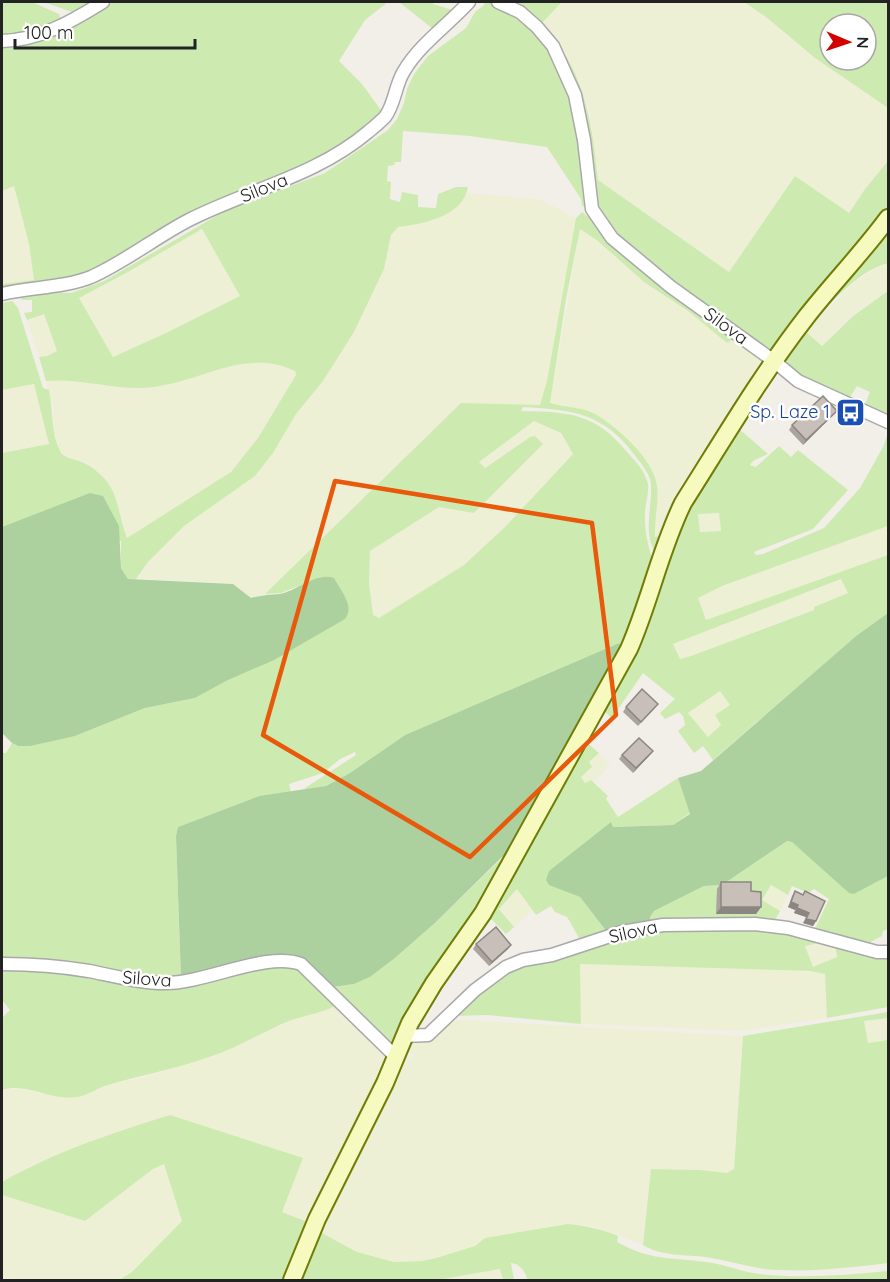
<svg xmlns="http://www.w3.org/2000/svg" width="890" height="1282" viewBox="0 0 890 1282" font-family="Quicksand,sans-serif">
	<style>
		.farmland { fill: #eef0d5 }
		.grass { fill: #cdebb0; fill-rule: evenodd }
		.forest { fill: #add19e }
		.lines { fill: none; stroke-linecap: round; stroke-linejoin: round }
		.street-casing { stroke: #a9a9a9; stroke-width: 15 }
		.secondary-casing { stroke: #707d05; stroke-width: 20 }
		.street { stroke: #fff; stroke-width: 12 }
		.secondary { stroke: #f7fabf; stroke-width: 16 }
		.wall { fill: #aba49e }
		.shaded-wall { fill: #8b8681 }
		.building { fill: #c7bfb8; stroke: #8b8681; stroke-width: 1.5 }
		.marked { fill: none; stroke: #e8590c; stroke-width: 4.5; stroke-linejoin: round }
		.labels { text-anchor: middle; stroke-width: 5; stroke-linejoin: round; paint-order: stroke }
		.street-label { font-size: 18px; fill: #222; stroke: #fff }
		.transit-label { font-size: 18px; fill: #164399; stroke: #fff; text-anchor: end }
	</style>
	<rect width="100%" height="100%" fill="#f2efe9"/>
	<!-- farmland -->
	<path class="farmland" d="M562,2H743L766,17L815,58L888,108V161L865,189L849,213L795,176L729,272L598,180L589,108L564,51L541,24Z
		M14,186L29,244L34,280L2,284V191Z
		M467,193L539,199L576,218L547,381L540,406L461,403L265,594L251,598L233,584L226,583L137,579L148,562L184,526L255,476L273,453L296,414L323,381L354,332L384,269L391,234L398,226L433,221L455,208Z
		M202,229L240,296L166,333L113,357L79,298L128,272Z
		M580,229L598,241L644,282L688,311L727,343L735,337L753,352L763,364L683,486L659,536L654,538L657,486L618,429L590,411L550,404Z
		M888,263V291L852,316L821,346L805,331L854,283L879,265Z
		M44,314L57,352L47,356L39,357L27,320Z
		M260,361L288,367L295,370L296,375L258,438L244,457L231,472L127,538L117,501L86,463L68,458L60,453L54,430L53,407L46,381Z
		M34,384L49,444L2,453V390Z
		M535,421L560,433L573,454L506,526L464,565L379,618L372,615L369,583L370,551L439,507L530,437L484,468L479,462Z
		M719,513L721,531L700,532L698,514Z
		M888,526V555L706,621L697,598L722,586Z
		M841,579L848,593L814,607L815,609L691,656L680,659L673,644Z
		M720,691L730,705L721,725L708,738L688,713Z
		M599,753L610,765L593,782L591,780L584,784L581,777L592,768L589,762Z
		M771,885L788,895L780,911L762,900Z
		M517,889L532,910L514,927L499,909Z
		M819,940L835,944L837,957L813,967L805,945L818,943Z
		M580,964L748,968L825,973L827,1018L741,1031L581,1024Z
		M340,1003L386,1055L387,1061L310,1223L282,1212L303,1158L35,1163L2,1182V1090L9,1088L22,1089L64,1098L80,1097L104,1086L144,1077L209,1057L287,1022Z
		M888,1018V1040L868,1043L863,1021Z
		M466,1020L743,1036L734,1169L727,1174L700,1170L651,1169L643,1245L592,1226L568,1224L479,1242L476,1246L422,1261L394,1262L357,1252L318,1231L402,1058L411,1060L415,1054L405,1052L408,1047L416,1043L428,1040L448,1021Z
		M164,1164L182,1221L132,1272L119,1280H22L2,1277V1195L85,1221L153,1169Z
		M500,1269L503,1280H438Z"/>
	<!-- grass -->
	<path class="grass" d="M2,2H32L59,14L61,21L45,28L2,38Z
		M43,2H98L75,13Z
		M114,2H388L365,20L339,61L362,84L383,113L375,121L322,159L91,273L75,278L2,289V284L34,280L29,244L14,186L2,191V44L87,17Z
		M399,2H432L433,4L456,11L433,29Z
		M485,2H495L526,20L558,60L578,120L586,207L582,206L581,199L547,147L470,136L403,131L401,162H395L394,165L388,166L387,181L391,182L390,199L400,202L402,192L418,195V207L436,208L438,194L456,187H468C463,217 422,224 398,227L391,235L384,269L354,332L323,381L296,414L273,453L255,476L184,526L148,562L136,579H128L121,568V541L30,518L2,527V453L49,444L34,384L2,390V303L12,301L18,308L43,388L49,390C53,410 51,433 60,451C64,459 76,459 84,463C91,466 98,472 103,477C119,493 119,518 127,538L231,472L258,438L296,375L295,371C243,346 196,386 143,388C111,389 78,378 46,381L39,357L47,356L57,351L44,314L27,320L24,313L32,312V300H22L20,297L37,292L71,293L104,281L225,211L325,173L388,130L397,119L404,103L407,89L414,74L428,56L466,28L475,12L484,5ZM202,229L240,296L166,333L113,357L79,298L128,272Z
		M507,2H562L541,24C585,68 592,122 598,180L729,272L795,176L849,213L865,189L888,161V211L774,350L765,347L667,280L620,242L596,207L566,65Z
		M744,2H888V108L815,58L766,17ZM830,24H866V60H830Z
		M582,212L768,362L694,474L623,646L619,643L405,735L350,773L326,786L305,790V788L356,755L355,752L340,759L323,773L289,784L291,792L259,796L178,827L176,836L181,979L2,960V753H6L12,743L18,746L75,736L145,708L195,698L228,680L321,577L281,593L265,594L461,403L540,405L547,381L576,218ZM580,229L598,241L644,282L688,311L727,343L735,338L753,352L763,364L683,486L659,536L655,537C654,521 659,503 657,486C654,459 614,423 591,412C579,407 563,407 550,403L566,299ZM523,407C574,410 604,413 636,457C642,465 651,475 651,485C652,509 643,531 655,553L652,557C647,543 644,526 645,511C646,502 649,493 648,484C645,471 636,462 628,453C595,413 571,412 521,411ZM534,421L561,433L573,454L506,526L464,565L379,618L373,615L369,583L370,551L439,507L474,513L543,444L535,436L530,437L485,468L479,462Z
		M888,229V263C858,270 826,308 805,331L822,346L853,316L888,291V415L865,405L870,392L857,386L850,397C837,392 795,377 788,366C784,360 788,353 789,347Z
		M738,428L768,454L753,461L750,465L756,467L779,446L791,457L798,450L848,490L813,529L754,552L756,555L763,554L824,528L860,488L883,447L888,433V526L722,586L698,598L706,620L888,555V613L856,636L713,760L703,746L694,753L678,731L685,725L683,716L679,712L665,719L660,713L675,699L643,673L612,718L603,710L688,507ZM719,513L721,531L700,532L698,514ZM841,579L848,593L814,607V610L691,656L680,659L673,644ZM720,691L730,705L715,715L721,725L708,737L688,713Z
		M586,742L599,753L589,762L592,767L581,777L585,783L591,780L608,796L606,799L618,817L678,778L690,813L673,825L612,827V823L593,838L575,895L580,897L607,932L582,943L567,917L555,912L551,906L536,915L517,889L499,909L514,927L506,934L487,915Z
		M787,841L792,842L854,894L888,876V929L883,931L882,936L865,945L814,931L829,899L814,889L808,893L792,886L788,895L771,885L762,900L780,911L774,922L651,924L650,917L654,911L704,886L722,885Z
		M512,856L479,908L455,939L426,983L397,1040L392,1043H384L333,987L354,984L370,977L395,958L436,922L503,857Z
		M749,926L819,940L818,943L805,946L813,967L837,957L835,944L888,956V1007L827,1018L825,974L810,971L580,964L581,1024L488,1015L453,1016C471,997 494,974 520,965C528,962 532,965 542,960L636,931Z
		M268,963L299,966L340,1003C325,1013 305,1015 289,1021C262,1032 237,1048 209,1057C176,1069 141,1075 108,1085C98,1088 88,1095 78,1097C52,1102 27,1082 2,1090V1018L10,1010L2,1000V965L39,966L136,984Z
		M888,1012V1018L864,1021L868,1043L888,1040V1263C847,1268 806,1273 764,1269C745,1266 725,1260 706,1257C686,1255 660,1256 643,1245L651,1169L700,1170L727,1173L734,1169L743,1036Z
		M170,1115L303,1158L282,1212L310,1223L286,1280H119L132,1272L182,1221L164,1164L153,1169L85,1221L2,1195V1182C56,1151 110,1134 170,1115Z
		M568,1224C586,1226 602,1229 618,1236L617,1242C651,1261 670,1257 706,1262C724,1264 741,1272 760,1274C802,1279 846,1275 888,1271V1280H527C527,1273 519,1263 511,1263L514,1280H503L500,1269L438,1280H297L318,1231L357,1252L394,1262L422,1261L436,1258L475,1246L485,1238Z"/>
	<!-- forest -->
	<path class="forest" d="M90,493L103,496L119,526L121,568L128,579L233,584L251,598C261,595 270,595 280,594C297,591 316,572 334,578C341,591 355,606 345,619L274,660L228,680L195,698L145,708L75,736L30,746H18L12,743L2,733V527Z
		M888,613V876L854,894L849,893L792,842L787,841L722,885L704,886L654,911L650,917L651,924L607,932L580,897L549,885L546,880L549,871L611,822L613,827L673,825L690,814L678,778L701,771L856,636Z
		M619,643L623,646L512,856L502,857L436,922L395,958L370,977L354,984L333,987L307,965L295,958L181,979L176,836L178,827L259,796L326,786L350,773L405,735Z"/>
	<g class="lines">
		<defs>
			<path id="street" d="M498,2L520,12L537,27L553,46L575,95L584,140L592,209L612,238L671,287L774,361L798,381L888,422
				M2,41C40,40 71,22 103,2
				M2,294C31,287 63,288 91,277C125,262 156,237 189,220C248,190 316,176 368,132C373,128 380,122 385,117C395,104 395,85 404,71C420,44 448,25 469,2
				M2,964C31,964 59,966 89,971C114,976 140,983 166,983C206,983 267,951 301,964L396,1057
				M405,1036L428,1035L475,990L506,967L523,960L552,955L622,932L663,925L755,924L788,928L877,952H888"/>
			<path id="secondary" d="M292,1280L317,1219L385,1083L410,1023L434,983L483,913L629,649C650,601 660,550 683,503C723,440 761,375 807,316C833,283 863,252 888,218"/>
		</defs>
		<!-- street casing -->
		<use href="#street" class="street-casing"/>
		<!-- secondary casing -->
		<use href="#secondary" class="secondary-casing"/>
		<!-- street -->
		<use href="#street" class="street"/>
		<!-- secondary -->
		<use href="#secondary" class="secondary"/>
	</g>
	<!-- wall -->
	<path class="wall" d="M837,411L803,445L789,430L792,425Z
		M626,707L655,708L638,726L623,712Z
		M622,755L649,756L633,773L619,759Z
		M721,882L751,891L761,907L756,914H716L717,889Z
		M795,891L802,895L805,891L816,921L813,926L803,923L806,917L794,913L795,910L788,907L792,896Z
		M476,944L508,949L489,966L473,949Z"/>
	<!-- shaded-wall -->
	<path class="shaded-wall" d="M837,411L803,445L806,440Z
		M653,751L649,756L633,773L636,768Z
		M791,902L798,905L795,910L788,907Z
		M721,907H761L756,914H716Z
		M797,908L809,913L806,917L794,913Z
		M806,919L816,921L813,926L803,923Z
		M511,945L508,949L489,966L492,962Z"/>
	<!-- building -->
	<path class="building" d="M823,396L837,411L806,440L792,425Z
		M642,689L658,704L641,722L626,707Z
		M639,738L653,751L636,768L622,755Z
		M721,882H751V891L761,892V907H721Z
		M795,891L803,895L805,891L825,901L816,921L806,919L809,913L797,908L798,905L791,902Z
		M496,927L511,945L492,962L476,944Z"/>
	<!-- marked area -->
	<path class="marked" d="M335,481L592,523L616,715L470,857L263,735Z"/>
	<!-- icons -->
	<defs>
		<symbol id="bus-square" viewBox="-11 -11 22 22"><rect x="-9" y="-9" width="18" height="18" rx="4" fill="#1a4fb4" stroke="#fff"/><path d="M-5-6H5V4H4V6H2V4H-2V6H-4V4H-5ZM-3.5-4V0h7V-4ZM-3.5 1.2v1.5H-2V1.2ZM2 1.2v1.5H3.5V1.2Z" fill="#fff"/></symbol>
	</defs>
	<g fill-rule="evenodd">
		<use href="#bus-square" x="834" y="396" width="33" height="33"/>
	</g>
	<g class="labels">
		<!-- street labels -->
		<g class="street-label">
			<text transform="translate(264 188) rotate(-22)" y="6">Silova</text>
			<text transform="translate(726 326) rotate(36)" y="6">Silova</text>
			<text transform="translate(633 932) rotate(-13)" y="6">Silova</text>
			<text transform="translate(147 979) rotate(4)" y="6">Silova</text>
		</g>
		<!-- transit labels -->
		<g class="transit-label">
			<text x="830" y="418">Sp. Laze 1</text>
		</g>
	</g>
	<!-- border -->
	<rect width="890" height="1282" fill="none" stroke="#222222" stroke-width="6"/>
	<!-- north arrow -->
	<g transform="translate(848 42) rotate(92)"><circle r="28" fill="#ffffff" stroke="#a7a7a7" stroke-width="1.5"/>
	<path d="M0-4.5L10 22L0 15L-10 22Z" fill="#d40000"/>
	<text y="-9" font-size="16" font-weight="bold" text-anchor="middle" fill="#222222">N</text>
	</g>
	<!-- scale -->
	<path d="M15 39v9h180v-9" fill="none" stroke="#222222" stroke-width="3"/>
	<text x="24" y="39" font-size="18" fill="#222222" stroke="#ffffff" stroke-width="4.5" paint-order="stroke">100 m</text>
</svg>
